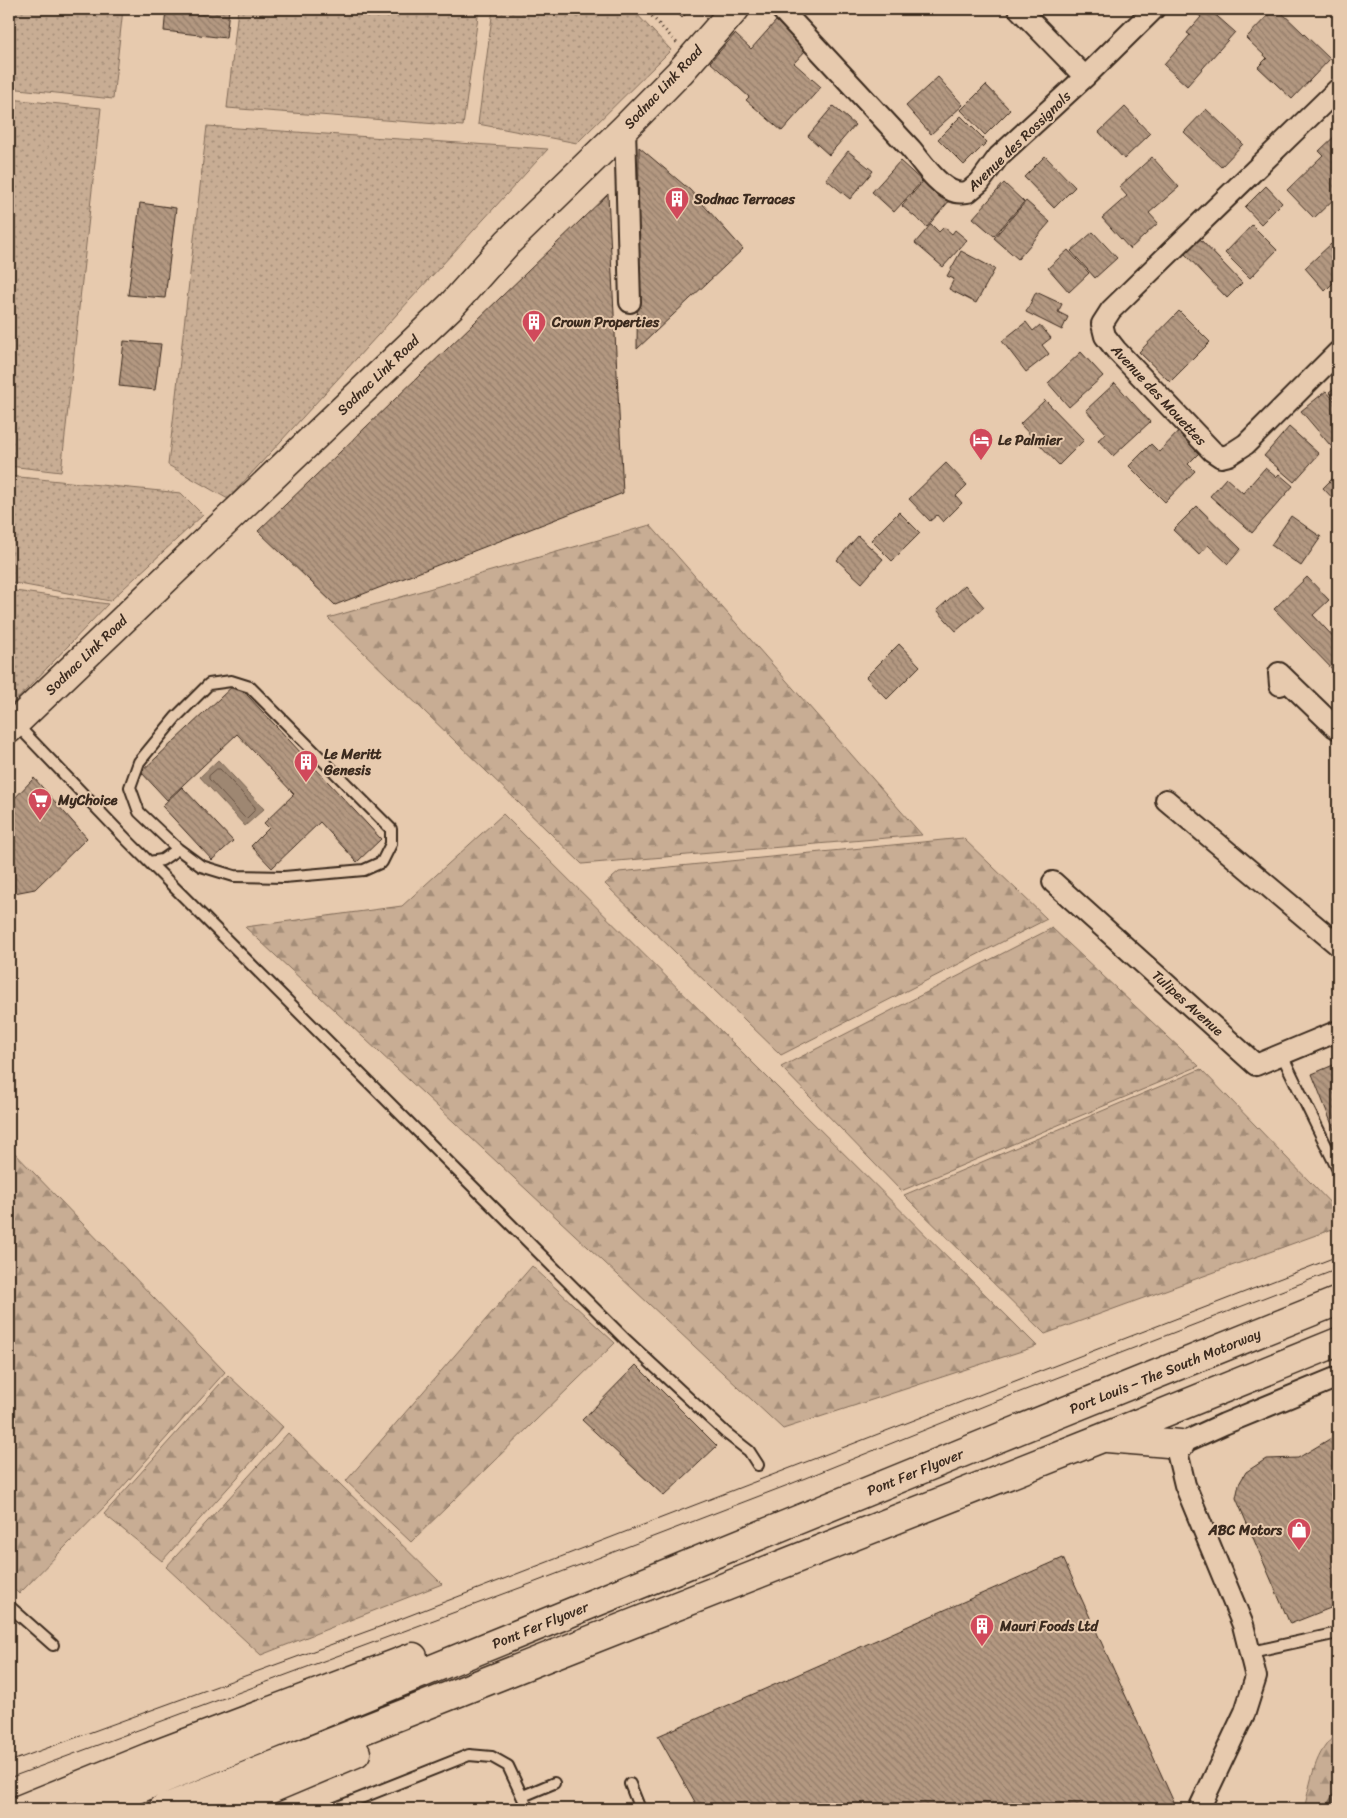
<svg xmlns="http://www.w3.org/2000/svg" width="1347" height="1818" viewBox="0 0 1347 1818" font-family="Sriracha,sans-serif">
	<style>
		.grass { fill: url(#grass-dots); stroke: #826c59 }
		.forest { fill: url(#forest-firs); stroke: #826c59 }
		.water { fill: #9e8772; stroke: #766250 }
		.lines { fill: none; stroke-linecap: round; stroke-linejoin: round }
		.shore { stroke: #634f40; stroke-width: 1 }
		.stream { stroke: #766250; stroke-width: 5.5 }
		.building { fill: url(#building-back-hatch); stroke: #3b2a1e }
		.service-casing { stroke: #3b2a1e; stroke-width: 14 }
		.minor-casing { stroke: #3b2a1e; stroke-width: 24 }
		.secondary-casing { stroke: #3b2a1e; stroke-width: 31 }
		.trunk-casing { stroke: #3b2a1e; stroke-width: 31 }
		.path { stroke: #3b2a1e; stroke-width: 3; stroke-dasharray: 1 4; stroke-linecap: butt }
		.service { stroke: #e7caae; stroke-width: 10 }
		.minor { stroke: #e7caae; stroke-width: 20 }
		.secondary { stroke: #e7caae; stroke-width: 28 }
		.trunk { stroke: #e7caae; stroke-width: 28 }
		.tram { stroke: #3b2a1e; stroke-width: 1 }
		.labels { text-anchor: middle; stroke-width: 4; stroke-linejoin: round; paint-order: stroke }
		.street-label { font-size: 14px; fill: #3b2a1e; stroke: #e7caae }
		.poi-label { font-size: 14px; font-weight: bold; fill: #3b2a1e; stroke: #e7caae; text-anchor: start }
	</style>
	<defs>
		<pattern id="grass-dots" width="8" height="8" patternUnits="userSpaceOnUse" patternTransform="scale(1.25)"><rect width="8" height="8" fill="#c8ad94"/><path d="M2 2h.1M6 6h.1" fill="none" stroke="#a48d78" stroke-width="1.8" stroke-linecap="round"/></pattern>
		<pattern id="forest-firs" width="22" height="20" patternUnits="userSpaceOnUse" patternTransform="scale(1.25)"><rect width="22" height="20" fill="#c8ad94"/><path d="M5 1l3.5 6h-7zM16 11l3.5 6h-7z" fill="#a48d78"/></pattern>
		<pattern id="building-back-hatch" width="6" height="6" patternUnits="userSpaceOnUse" patternTransform="scale(1.25)"><rect width="6" height="6" fill="#b39881"/><path d="M-1 5l2 2M0 0l6 6M5-1l2 2" fill="none" stroke="#937c69"/></pattern>
	</defs>
	<rect width="100%" height="100%" fill="#e7caae"/>
	<filter id="ink" filterUnits="userSpaceOnUse"><feTurbulence type="fractalNoise" baseFrequency=".02" numOctaves="2"/><feDisplacementMap in="SourceGraphic" scale="10" xChannelSelector="R" yChannelSelector="G"/><feConvolveMatrix kernelMatrix="1 2 1 2 8 2 1 2 1" color-interpolation-filters="sRGB"/></filter>
	<g filter="url(#ink)">
		<!-- grass -->
		<path class="grass" d="M9,9H123L113,99L9,88Z
			M238,9H479L463,126L227,108Z
			M493,9H632L671,50L577,143L478,124Z
			M9,99L101,108L61,472L9,466Z
			M207,126L548,149L228,499L168,465Z
			M9,476L181,493L203,515L110,601L9,582Z
			M15,591L108,604L9,708V630Z"/>
		<!-- forest -->
		<path class="forest" d="M650,525L922,835L582,864L328,618Z
			M503,814L1037,1346L783,1429L245,927L402,906Z
			M963,838L1047,919L781,1055L605,884L619,872Z
			M1052,928L1199,1066L901,1191L781,1067Z
			M1201,1069L1338,1211V1227L1045,1334L904,1195Z
			M9,1147L225,1372L112,1499L19,1594L9,1584Z
			M532,1266L615,1343L411,1542L346,1481Z
			M228,1375L283,1427L162,1561L104,1514Z
			M288,1433L442,1584L261,1655L166,1567Z
			M1338,1734V1809H1304C1311,1783 1314,1749 1338,1734Z"/>
		<!-- water -->
		<path class="water" d="M218,760L264,809L245,826L200,777Z"/>
		<g class="lines">
			<!-- shore -->
			<path class="shore" d="M217,769H220L255,807V810L247,818L244,817L209,779V776Z"/>
			<!-- stream -->
			<path class="stream" d="M1327,1809L1338,1791"/>
		</g>
		<!-- building -->
		<path class="building" d="M166,9H229L226,38L164,31Z
			M673,9H691L682,18Z
			M1194,9H1209L1235,32L1187,86L1164,65L1190,35L1187,33L1201,17L1193,10Z
			M1274,9H1278L1330,59L1292,99L1258,67L1267,58L1246,38Z
			M776,21L807,49L794,63L821,87L782,131L746,100L749,97L710,62L735,34L751,49Z
			M938,77L963,105L931,134L906,106Z
			M986,85L1010,110L985,135L961,110Z
			M833,106L855,125L829,155L808,136Z
			M1125,107L1150,134L1124,159L1099,132Z
			M1206,109L1243,144L1221,167L1184,132Z
			M961,116L987,142L964,165L938,139Z
			M1338,133V195L1314,218L1287,190L1323,155L1319,151Z
			M639,147L690,190L743,249L637,349Z
			M848,151L873,171L850,199L826,179Z
			M1045,156L1075,187L1054,208L1024,177Z
			M1152,157L1179,187L1149,213L1158,223L1130,249L1102,218L1127,196L1119,187Z
			M900,161L922,181L894,212L872,192Z
			M925,179L950,200L927,227L902,206Z
			M1004,183L1024,202L994,236L973,218Z
			M1266,186L1282,203L1261,224L1245,207Z
			M608,194L623,493L335,605L258,531Z
			M1026,201L1050,222L1018,259L994,238Z
			M140,203L176,208L165,298L128,295Z
			M931,224L939,232L944,227L952,234L955,230L967,240L943,267L915,243Z
			M1252,225L1277,250L1250,278L1225,253Z
			M1093,232L1117,258L1095,278L1071,251Z
			M1200,239L1242,283L1227,298L1185,254Z
			M1331,244L1338,252V278L1325,291L1305,268Z
			M1068,250L1089,273L1069,292L1048,268Z
			M961,251L995,269L976,303L949,289L954,279L947,276Z
			M1036,292L1062,304L1058,312L1068,317L1062,330L1026,312Z
			M1179,311L1210,342L1170,382L1139,352Z
			M1026,322L1033,331L1040,325L1051,338L1042,345L1049,354L1026,372L1002,341Z
			M124,341L161,344L155,390L119,386Z
			M1081,352L1103,376L1069,407L1048,383Z
			M1115,383L1150,422L1113,456L1098,440L1106,433L1086,410Z
			M1338,385V402L1329,392Z
			M1326,391L1338,405V450L1336,452L1301,411Z
			M1045,400L1084,440L1059,465L1020,424Z
			M1183,427L1204,448L1188,464L1195,471L1165,502L1129,466L1151,444L1159,452Z
			M1289,427L1319,454L1294,482L1264,456Z
			M946,463L967,485L956,496L962,503L943,522L937,515L930,521L909,499Z
			M1265,468L1276,477L1279,474L1293,486L1252,533L1210,496L1226,478L1243,493Z
			M1338,473V504L1323,488Z
			M1197,506L1241,549L1228,564L1208,545L1199,555L1173,530Z
			M899,512L920,533L892,561L871,540Z
			M1291,516L1321,537L1301,566L1271,545Z
			M858,536L883,559L862,583L837,560Z
			M1307,577L1329,600L1313,615L1338,642V675L1274,609Z
			M965,585L984,607L956,631L937,610Z
			M899,644L920,666L887,699L866,677Z
			M236,683L381,839L357,862L320,822L272,868L251,846L269,828L264,823L294,794L237,734L167,800L141,772Z
			M34,778L87,838L35,889L9,894V804Z
			M182,787L233,841L212,860L162,806Z
			M1338,1063V1134L1336,1135L1312,1074Z
			M636,1365L717,1446L664,1496L582,1420Z
			M1338,1434V1605L1290,1624L1236,1498L1239,1484L1246,1472L1266,1459L1298,1458Z
			M1063,1558L1177,1809H699L658,1736Z"/>
		<g class="lines">
			<defs>
				<path id="service" d="M231,681L250,687L391,829V844L382,862L364,870L284,877L234,876L201,866L178,849L139,812L130,787L139,762L176,717L209,684Z
					M16,724L129,842L149,862L162,860L178,849
					M149,862L627,1341L726,1433L749,1451L758,1465
					M1282,1055L1338,1170
					M9,1606L53,1645
					M1251,1652L1338,1633
					M630,1784L640,1809
					M523,1796L554,1783
					M333,1809L469,1755L492,1757L508,1766L528,1809"/>
				<path id="minor" d="M781,9L911,149C922,162 939,188 956,192C960,193 965,192 968,192L980,182L999,156L1085,77L1154,9
					M1019,9L1085,77
					M1338,89L1111,310L1102,324L1105,336L1116,350L1212,451L1221,457L1229,455L1246,444L1338,352
					M625,128L630,302
					M1280,685L1279,673L1335,727L1338,729
					M1166,800L1338,945
					M1053,882L1256,1065L1338,1031
					M1199,1809L1245,1712L1256,1677L1243,1625L1185,1485L1178,1456L1180,1444L1224,1424L1338,1377"/>
				<path id="secondary" d="M9,729L451,306L508,242L625,128L680,72L735,9"/>
				<path id="trunk" d="M1107,1438L1180,1444
					M21,1809L149,1757L413,1657
					M89,1809L991,1441L1338,1301
					M163,1809L1102,1438L1338,1342
					M223,1809L356,1753"/>
			</defs>
			<!-- service casing -->
			<use href="#service" class="service-casing"/>
			<!-- minor casing -->
			<use href="#minor" class="minor-casing"/>
			<!-- secondary casing -->
			<use href="#secondary" class="secondary-casing"/>
			<!-- trunk casing -->
			<use href="#trunk" class="trunk-casing"/>
			<!-- path -->
			<path class="path" d="M645,9L677,43"/>
			<!-- service -->
			<use href="#service" class="service"/>
			<!-- minor -->
			<use href="#minor" class="minor"/>
			<!-- secondary -->
			<use href="#secondary" class="secondary"/>
			<!-- trunk -->
			<use href="#trunk" class="trunk"/>
			<!-- tram -->
			<path class="tram" d="M9,1762L390,1623L1338,1256
				M9,1778L525,1586L788,1485L989,1404L1338,1269"/>
		</g>
	</g>
	<!-- icons -->
	<defs>
		<symbol id="building-pin" viewBox="-11 -11 22 30"><path d="M0 17L-7.5 6A9.5 9.5 0 1 1 7.5 6Z" fill="#d1495b" stroke="#e7caae"/><path d="M-4-6H4V6H1V3H-1V6H-4ZM-2.5-4.3h1.7v1.8h-1.7ZM.8-4.3h1.7v1.8H.8ZM-2.5-1h1.7V.8h-1.7ZM.8-1h1.7V.8H.8Z" fill="#fff"/></symbol>
		<symbol id="hotel-pin" viewBox="-11 -11 22 30"><path d="M0 17L-7.5 6A9.5 9.5 0 1 1 7.5 6Z" fill="#d1495b" stroke="#e7caae"/><path d="M-6-4.5h1.5V1H6V5H4.5V3h-9V5H-6ZM-4 0a1.8 1.8 0 1 1 3.6 0ZM.5 0V-2.5h3Q6-2.5 6 0Z" fill="#fff"/></symbol>
		<symbol id="supermarket-pin" viewBox="-11 -11 22 30"><path d="M0 17L-7.5 6A9.5 9.5 0 1 1 7.5 6Z" fill="#d1495b" stroke="#e7caae"/><path d="M-6-5.5h2.5l.6 2H6L4.5 2H-2.5L-4.4-4H-6ZM-1.5 3.2a1.3 1.3 0 1 0 .1 0ZM3 3.2a1.3 1.3 0 1 0 .1 0Z" fill="#fff"/></symbol>
		<symbol id="shop-pin" viewBox="-11 -11 22 30"><path d="M0 17L-7.5 6A9.5 9.5 0 1 1 7.5 6Z" fill="#d1495b" stroke="#e7caae"/><path d="M-5-2.5h2.3a2.7 3.5 0 0 1 5.4 0H5L5.5 6h-11ZM-1.5-2.5h3a1.5 2.3 0 0 0-3 0Z" fill="#fff"/></symbol>
	</defs>
	<g fill-rule="evenodd">
		<use href="#building-pin" x="663" y="185" width="28" height="38"/>
		<use href="#building-pin" x="520" y="308" width="28" height="38"/>
		<use href="#hotel-pin" x="967" y="426" width="28" height="38"/>
		<use href="#building-pin" x="292" y="748" width="28" height="38"/>
		<use href="#supermarket-pin" x="26" y="786" width="28" height="38"/>
		<use href="#shop-pin" x="1285" y="1516" width="28" height="38"/>
		<use href="#building-pin" x="968" y="1612" width="28" height="38"/>
	</g>
	<g class="labels">
		<!-- street labels -->
		<g class="street-label">
			<text transform="translate(663 87) rotate(-47)" y="5">Sodnac Link Road</text>
			<text transform="translate(1019 141) rotate(-44)" y="5">Avenue des Rossignols</text>
			<text transform="translate(378 375) rotate(-44)" y="5">Sodnac Link Road</text>
			<text transform="translate(1159 395) rotate(47)" y="5">Avenue des Mouettes</text>
			<text transform="translate(86 655) rotate(-44)" y="5">Sodnac Link Road</text>
			<text transform="translate(1188 1003) rotate(42)" y="5">Tulipes Avenue</text>
			<text transform="translate(1165 1371) rotate(-22)" y="5">Port Louis – The South Motorway</text>
			<text transform="translate(915 1472) rotate(-22)" y="5">Pont Fer Flyover</text>
			<text transform="translate(540 1625) rotate(-22)" y="5">Pont Fer Flyover</text>
		</g>
		<!-- poi labels -->
		<g class="poi-label">
			<text x="694" y="204">Sodnac Terraces</text>
			<text x="552" y="327">Crown Properties</text>
			<text x="998" y="445">Le Palmier</text>
			<text x="324" y="759">Le Meritt<tspan x="324" dy="16">Genesis</tspan></text>
			<text x="58" y="805">MyChoice</text>
			<text x="1282" y="1535" text-anchor="end">ABC Motors</text>
			<text x="1000" y="1631">Mauri Foods Ltd</text>
		</g>
	</g>
	<!-- margin -->
	<rect width="1347" height="1818" fill="none" stroke="#e7caae" stroke-width="30"/>
	<rect x="15" y="15" width="1317" height="1788" fill="none" stroke="#3b2a1e" stroke-width="2" filter="url(#ink)"/>
</svg>
